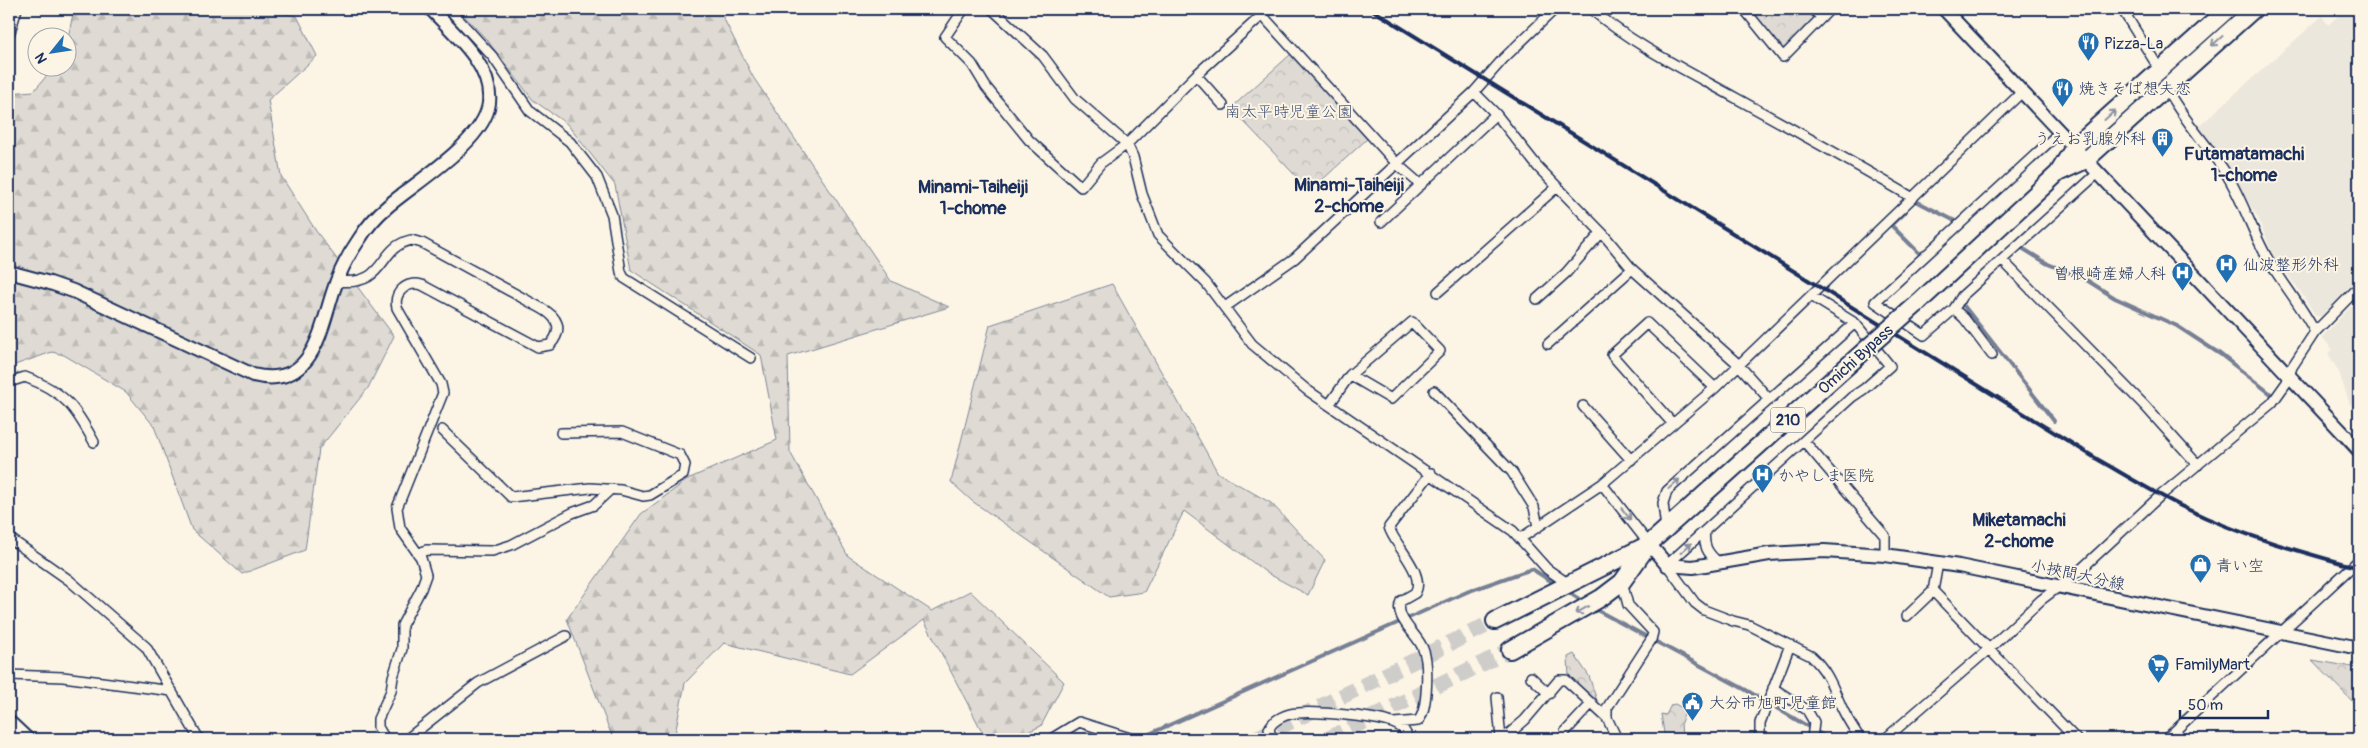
<svg xmlns="http://www.w3.org/2000/svg" width="2368" height="748" viewBox="0 0 2368 748" font-family="Pangolin,'Klee One',sans-serif">
	<style>
		.built { fill: #ece7dc }
		.forest { fill: url(#forest-firs); stroke: #7d8599 }
		.park { fill: url(#park-crowns); stroke: #7d8599 }
		.lines { fill: none; stroke-linecap: round; stroke-linejoin: round }
		.stream { stroke: #767f94; stroke-width: 4 }
		.highway-tunnel { stroke: #cfcdca; stroke-width: 16; stroke-dasharray: 16 8; stroke-linecap: butt }
		.street-casing { stroke: #1b2f5e; stroke-width: 12 }
		.secondary-casing { stroke: #1b2f5e; stroke-width: 16 }
		.primary-casing { stroke: #1b2f5e; stroke-width: 18 }
		.highway-casing { stroke: #1b2f5e; stroke-width: 20 }
		.street { stroke: #fcf5e5; stroke-width: 9 }
		.secondary { stroke: #fcf5e5; stroke-width: 12 }
		.primary { stroke: #fcf5e5; stroke-width: 14 }
		.highway { stroke: #fcf5e5; stroke-width: 16 }
		.rail { stroke: #1b2f5e; stroke-width: 4 }
		.highway-bridge-casing { stroke: #1b2f5e; stroke-width: 20; stroke-linecap: butt }
		.highway-bridge { stroke: #fcf5e5; stroke-width: 16 }
		.oneway { stroke: #8c92a2 }
		.labels { text-anchor: middle; stroke-width: 4; stroke-linejoin: round; paint-order: stroke }
		.shield { fill: #fcf5e5; stroke: #5e6a86; stroke-width: 1 }
		.shield-label { font-size: 15px; font-weight: bold; fill: #1b2f5e }
		.poi-label { font-size: 16px; fill: #1b2f5e; stroke: #fcf5e5; text-anchor: start }
		.park-label { font-size: 16px; fill: #425176; stroke: #fcf5e5 }
		.street-label { font-size: 16px; fill: #1b2f5e; stroke: #fcf5e5 }
		.neighbourhood-label { font-size: 18px; font-weight: bold; fill: #1b2f5e; stroke: #fcf5e5 }
	</style>
	<defs>
		<pattern id="forest-firs" width="22" height="20" patternUnits="userSpaceOnUse" patternTransform="scale(1.25)"><rect width="22" height="20" fill="#dfdbd4"/><path d="M5 1l3.5 6h-7zM16 11l3.5 6h-7z" fill="#bfbcb8"/></pattern>
		<pattern id="park-crowns" width="20" height="18" patternUnits="userSpaceOnUse" patternTransform="scale(1.25)"><rect width="20" height="18" fill="#dfdbd4"/><path d="M2 6a3 3 0 1 1 6 0M12 15a3 3 0 1 1 6 0" fill="none" stroke="#bfbcb8"/></pattern>
	</defs>
	<rect width="100%" height="100%" fill="#fcf5e5"/>
	<filter id="ink" filterUnits="userSpaceOnUse"><feTurbulence type="fractalNoise" baseFrequency=".02" numOctaves="2"/><feDisplacementMap in="SourceGraphic" scale="10" xChannelSelector="R" yChannelSelector="G"/><feConvolveMatrix kernelMatrix="1 2 1 2 8 2 1 2 1" color-interpolation-filters="sRGB"/></filter>
	<g filter="url(#ink)">
		<!-- built -->
		<path class="built" d="M2346,9H2359V278L2321,316H2316L2300,291L2274,258L2258,218L2228,168L2197,128L2322,16L2328,25Z
			M2359,298V397L2350,405L2339,372L2328,353L2333,350L2322,337Z"/>
		<!-- forest -->
		<path class="forest" d="M74,9H258L297,16L317,56L268,100L281,176L316,231L394,336L368,388L319,449L305,550L242,574L192,530L154,426L126,392L64,355L52,352L9,367V93L34,91L53,68H68V38Z
			M458,9H719L753,77L891,281L949,307L788,356L790,452L848,556L932,611L970,591L1064,682L1041,726L1012,739H986L924,620L850,674L724,643L685,683L674,739H613L567,619L641,514L690,478L777,440L761,355L631,270L615,185L567,124L533,100L487,40Z
			M1112,284L1218,473L1271,503L1325,560L1308,595L1267,573L1184,511L1144,592L1109,597L972,501L951,482L990,325Z"/>
		<!-- park -->
		<path class="park" d="M1751,9H1805L1814,18L1783,49Z
			M1291,54L1367,139L1310,191L1231,108Z
			M1574,654L1589,676L1598,704L1569,677L1568,657Z
			M2312,660L2359,668V708Z
			M1675,704L1686,710L1681,722L1682,739H1665L1661,714L1666,715L1671,705Z"/>
		<g class="lines">
			<!-- stream -->
			<path class="stream" d="M1916,201L1955,221
				M1906,211L1891,225L1921,255
				M2022,248L2048,264L2085,279L2115,298L2177,326L2220,354L2271,394
				M1964,306L2054,421
				M2337,436L2359,460
				M1565,590L1585,603
				M1593,608L1746,690L1829,739
				M1138,739L1469,591L1532,569L1557,585"/>
			<!-- highway-tunnel -->
			<path class="highway-tunnel" d="M1255,739L1495,621
				M1328,739L1510,650"/>
			<defs>
				<path id="street" d="M449,9L493,57L530,111L570,142L597,177L612,215L621,272L624,278L751,358
					M964,9L945,37L972,64L986,87L1029,140L1081,187L1101,163L1127,144L1196,75L1269,9
					M992,9L1043,56L1075,99L1127,144L1133,157L1142,194L1158,235L1206,283L1252,344L1307,390L1513,531L1547,569L1570,585
					M1591,9C1632,44 1687,71 1734,97C1794,130 1854,163 1913,198
					M1744,9L1783,57L1830,9
					M1813,9L1821,17
					M2122,9L2160,70
					M1262,15L1398,165L1421,185
					M9,35L17,9
					M1196,75L1223,105
					M2166,88C2183,120 2208,145 2227,175C2244,203 2253,234 2269,261C2284,285 2302,307 2315,332
					M1474,92L1496,114L1538,167L1604,235L1632,269L1738,364L1769,399
					M2060,132L1875,302L1924,335L1954,309L1962,296L2098,173
					M1381,222L1496,114
					M2002,260L2145,406L2198,465
					M337,281C388,287 376,248 411,240L422,243L541,308C558,317 564,329 550,345L538,347L422,285C407,281 393,292 397,308L441,384L443,393L397,508L400,528L421,558L426,575L421,589L402,625V649L393,677L391,691L378,719V727L385,739
					M1438,292L1557,187
					M1811,296L1855,323L1890,366L1864,389L1852,397L1667,565L1695,603L1704,610L1733,621L1749,625L1811,656C1828,671 1833,688 1842,708C1847,719 1854,729 1860,739
					M1537,299L1566,273L1601,233
					M1225,307L1295,258L1474,92L1503,59L1555,9
					M1954,309L1964,318L1992,355
					M1548,344L1632,269
					M9,382L25,377C65,392 75,407 94,442
					M1434,391L1512,472L1534,507L1538,527
					M1329,405L1350,375L1412,322L1440,351L1391,399L1350,375
					M1583,406L1631,460
					M1673,424L1612,355L1647,323L1715,388
					M442,430L511,497L590,488L621,490L643,496L650,495L683,475L685,465L680,455L622,432L561,433
					M1804,441L1885,536V555
					M1602,484L1649,544
					M1666,529L1663,503L1667,491L1855,323
					M1705,531C1703,545 1707,553 1718,562
					M9,538L69,580L146,647L199,739
					M1521,538L1602,484L1715,388L2022,92
					M418,554L426,550L492,551L511,545L572,513L594,505L611,489
					M1938,563L1933,591L2076,739
					M1907,616L1933,591
					M9,675L63,677L172,691
					M1531,677L1549,694
					M1773,688L1807,710L1814,722L1812,739
					M1497,697L1501,739
					M1394,723L1418,721C1428,711 1429,662 1423,649C1418,634 1393,618 1401,601L1415,593C1427,574 1393,544 1389,527L1431,473
					M407,739L478,683L566,636
					M1051,739L1079,722L1133,739
					M1272,739L1269,729C1273,719 1288,713 1298,713C1315,711 1383,717 1397,725C1403,728 1407,733 1408,739
					M1503,739L1525,720L1559,680H1566L1607,718
					M1564,739L1565,732L1592,703
					M1617,739L1607,718V708L1651,640L1653,632L1628,605L1622,582
					M1760,739V723L1790,645
					M1885,739L1990,648L2041,600L2077,573L2160,496L2272,403L2287,382L2292,367L2315,332L2359,287
					M2166,739L2359,560"/>
				<path id="secondary" d="M1944,9L2359,450
					M9,272L50,283L73,291L253,375C312,390 320,332 333,292C339,273 347,257 358,241C366,228 376,216 388,206C416,182 485,141 489,103C493,65 454,34 431,9
					M1649,544L1667,565L1693,567L1769,554L1824,551L1885,555L1959,566L2359,648"/>
				<path id="primary" d="M9,723L26,739"/>
				<path id="highway" d="M2058,173L2086,160L2254,9
					M1917,304L2058,173L2074,147L2228,9
					M1495,621L1645,546
					M1510,650L1601,598L1622,582L1649,544L1864,351"/>
			</defs>
			<!-- street casing -->
			<use href="#street" class="street-casing"/>
			<!-- secondary casing -->
			<use href="#secondary" class="secondary-casing"/>
			<!-- primary casing -->
			<use href="#primary" class="primary-casing"/>
			<!-- highway casing -->
			<use href="#highway" class="highway-casing"/>
			<!-- street -->
			<use href="#street" class="street"/>
			<!-- secondary -->
			<use href="#secondary" class="secondary"/>
			<!-- primary -->
			<use href="#primary" class="primary"/>
			<!-- highway -->
			<use href="#highway" class="highway"/>
			<!-- rail -->
			<path class="rail" d="M1371,9L2097,459C2127,476 2156,494 2187,509C2242,536 2301,552 2359,568"/>
			<defs>
				<path id="highway-bridge" d="M1864,351L1917,304"/>
			</defs>
			<!-- highway-bridge casing -->
			<use href="#highway-bridge" class="highway-bridge-casing"/>
			<!-- highway-bridge -->
			<use href="#highway-bridge" class="highway-bridge"/>
		</g>
		<!-- one-way arrows -->
		<defs><path id="oneway-shaft" d="M-6 0H5M1.5-3L5.5 0L1.5 3" fill="none" stroke-width="1.6" stroke-linecap="round" stroke-linejoin="round" transform="scale(1.25)"/></defs>
		<g class="oneway">
			<use href="#oneway-shaft" transform="translate(2217 41) rotate(138)"/>
			<use href="#oneway-shaft" transform="translate(2110 115) rotate(-42)"/>
			<use href="#oneway-shaft" transform="translate(1674 484) rotate(-42)"/>
			<use href="#oneway-shaft" transform="translate(1626 514) rotate(52)"/>
			<use href="#oneway-shaft" transform="translate(1686 548) rotate(-42)"/>
			<use href="#oneway-shaft" transform="translate(1582 610) rotate(149)"/>
		</g>
	</g>
	<!-- icons -->
	<defs>
		<symbol id="restaurant-pin" viewBox="-11 -11 22 30"><path d="M0 17L-7.5 6A9.5 9.5 0 1 1 7.5 6Z" fill="#1f6fb2" stroke="#fcf5e5"/><path d="M-5-6h1v4h1v-4h1v4h1v-4h1v5L-1.5 .5V6h-2V.5L-5-1ZM5-6V6H3V1.5H1.5Q1.5-4 5-6Z" fill="#fff"/></symbol>
		<symbol id="building-pin" viewBox="-11 -11 22 30"><path d="M0 17L-7.5 6A9.5 9.5 0 1 1 7.5 6Z" fill="#1f6fb2" stroke="#fcf5e5"/><path d="M-4-6H4V6H1V3H-1V6H-4ZM-2.5-4.3h1.7v1.8h-1.7ZM.8-4.3h1.7v1.8H.8ZM-2.5-1h1.7V.8h-1.7ZM.8-1h1.7V.8H.8Z" fill="#fff"/></symbol>
		<symbol id="hospital-pin" viewBox="-11 -11 22 30"><path d="M0 17L-7.5 6A9.5 9.5 0 1 1 7.5 6Z" fill="#1f6fb2" stroke="#fcf5e5"/><path d="M-5-5h3v3.5h4V-5h3V5h-3V1.5h-4V5h-3Z" fill="#fff"/></symbol>
		<symbol id="shop-pin" viewBox="-11 -11 22 30"><path d="M0 17L-7.5 6A9.5 9.5 0 1 1 7.5 6Z" fill="#1f6fb2" stroke="#fcf5e5"/><path d="M-5-2.5h2.3a2.7 3.5 0 0 1 5.4 0H5L5.5 6h-11ZM-1.5-2.5h3a1.5 2.3 0 0 0-3 0Z" fill="#fff"/></symbol>
		<symbol id="supermarket-pin" viewBox="-11 -11 22 30"><path d="M0 17L-7.5 6A9.5 9.5 0 1 1 7.5 6Z" fill="#1f6fb2" stroke="#fcf5e5"/><path d="M-6-5.5h2.5l.6 2H6L4.5 2H-2.5L-4.4-4H-6ZM-1.5 3.2a1.3 1.3 0 1 0 .1 0ZM3 3.2a1.3 1.3 0 1 0 .1 0Z" fill="#fff"/></symbol>
		<symbol id="civic-pin" viewBox="-11 -11 22 30"><path d="M0 17L-7.5 6A9.5 9.5 0 1 1 7.5 6Z" fill="#1f6fb2" stroke="#fcf5e5"/><path d="M-.6-6.5H3V-4.5H.6V-3L4-1V1h2V6H-6V1h2V-1L-.6-3ZM-1.2 2.5V6h2.4V2.5Z" fill="#fff"/></symbol>
	</defs>
	<g fill-rule="evenodd">
		<use href="#restaurant-pin" x="2076" y="30" width="25" height="34"/>
		<use href="#restaurant-pin" x="2050" y="76" width="25" height="34"/>
		<use href="#building-pin" x="2150" y="126" width="25" height="34"/>
		<use href="#hospital-pin" x="2214" y="252" width="25" height="34"/>
		<use href="#hospital-pin" x="2170" y="260" width="25" height="34"/>
		<use href="#hospital-pin" x="1750" y="462" width="25" height="34"/>
		<use href="#shop-pin" x="2188" y="552" width="25" height="34"/>
		<use href="#supermarket-pin" x="2146" y="652" width="25" height="34"/>
		<use href="#civic-pin" x="1680" y="690" width="25" height="34"/>
	</g>
	<g class="labels">
		<!-- shield labels -->
		<rect class="shield" x="1770.5" y="407.5" width="35" height="25" rx="4"/>
		<g class="shield-label">
			<text x="1788" y="425">210</text>
		</g>
		<!-- poi labels -->
		<g class="poi-label">
			<text x="2104" y="49">Pizza-La</text>
			<text x="2079" y="94">焼きそば想夫恋</text>
			<text x="2146" y="144" text-anchor="end">うえお乳腺外科</text>
			<text x="2243" y="270">仙波整形外科</text>
			<text x="2166" y="279" text-anchor="end">曽根崎産婦人科</text>
			<text x="1778" y="481">かやしま医院</text>
			<text x="2216" y="571">青い空</text>
			<text x="2175" y="670">FamilyMart</text>
			<text x="1709" y="708">大分市旭町児童館</text>
		</g>
		<!-- park labels -->
		<g class="park-label">
			<text x="1289" y="117">南太平時児童公園</text>
		</g>
		<!-- street labels -->
		<g class="street-label">
			<text transform="translate(1855 359) rotate(-42)" y="6">Omichi Bypass</text>
			<text transform="translate(2078 574) rotate(12)" y="6">小挾間大分線</text>
		</g>
		<!-- neighbourhood labels -->
		<g class="neighbourhood-label">
			<text x="2244" y="160">Futamatamachi<tspan x="2244" dy="21">1-chome</tspan></text>
			<text x="1349" y="191">Minami-Taiheiji<tspan x="1349" dy="21">2-chome</tspan></text>
			<text x="973" y="193">Minami-Taiheiji<tspan x="973" dy="21">1-chome</tspan></text>
			<text x="2019" y="526">Miketamachi<tspan x="2019" dy="21">2-chome</tspan></text>
		</g>
	</g>
	<!-- margin -->
	<rect width="2368" height="748" fill="none" stroke="#fcf5e5" stroke-width="30"/>
	<rect x="15" y="15" width="2338" height="718" fill="none" stroke="#1b2f5e" stroke-width="2" filter="url(#ink)"/>
	<!-- north arrow -->
	<g transform="translate(52 52) rotate(240)"><circle r="24" fill="#fcf5e5" stroke="#a2a6af"/>
	<path d="M0-4L9 19L0 12L-9 19Z" fill="#1f6fb2"/>
	<text y="-8" font-size="14" font-weight="bold" text-anchor="middle" fill="#1b2f5e">N</text>
	</g>
	<!-- scale -->
	<path d="M2180 710v8h88v-8" fill="none" stroke="#1b2f5e" stroke-width="2.5"/>
	<text x="2188" y="710" font-size="15" fill="#1b2f5e" stroke="#fcf5e5" stroke-width="4" paint-order="stroke">50 m</text>
</svg>
